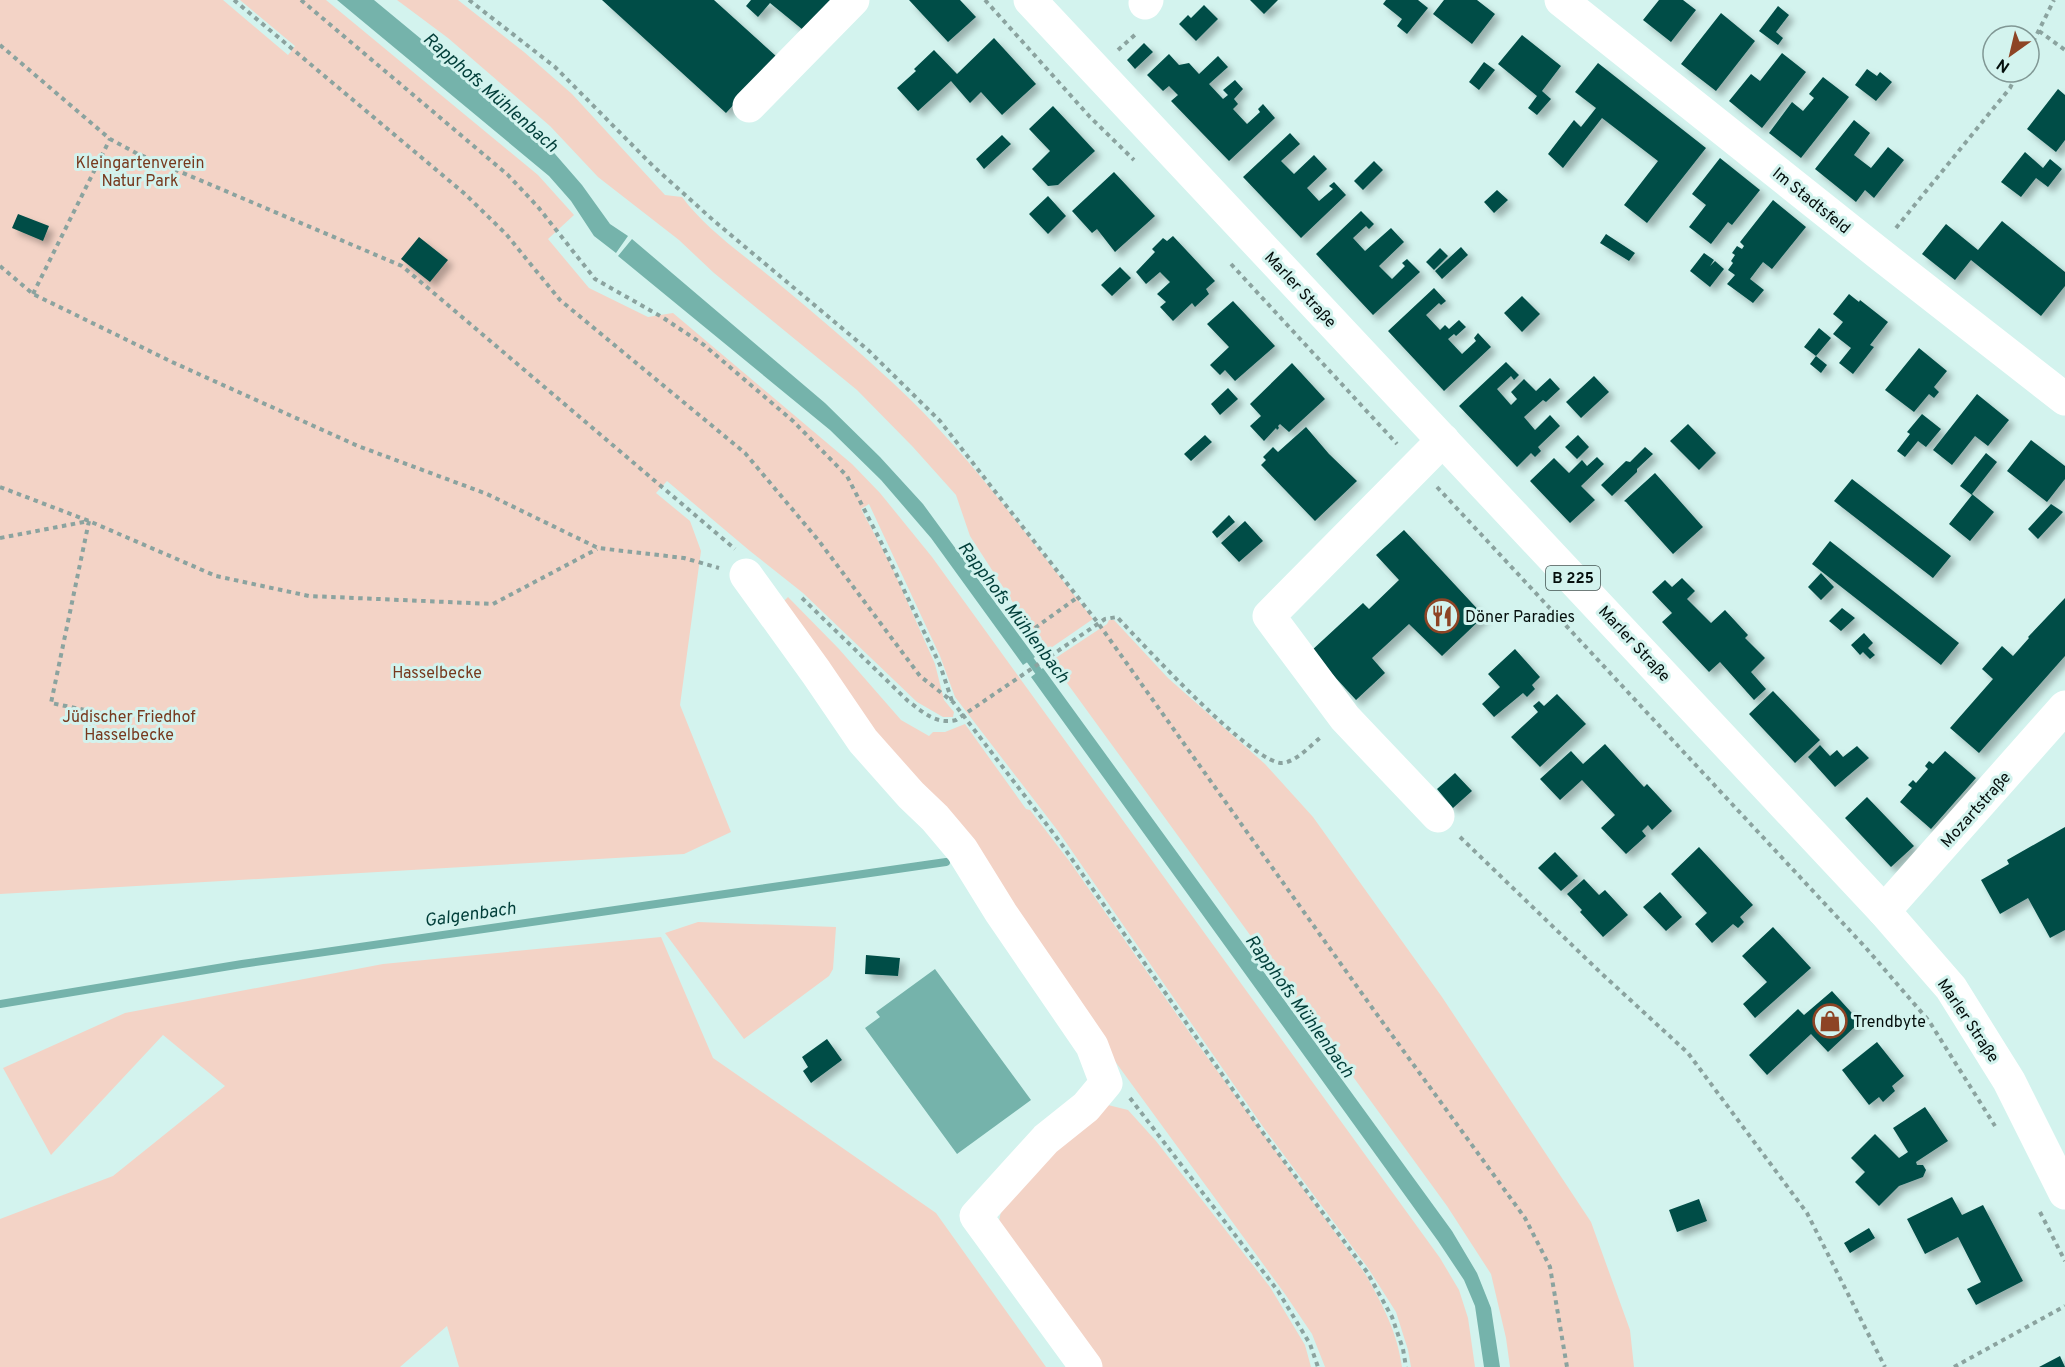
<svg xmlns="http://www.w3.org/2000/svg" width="2065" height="1367" viewBox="0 0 2065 1367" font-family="Overpass,sans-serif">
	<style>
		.green { fill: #f3d3c6 }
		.water { fill: #75b3ab }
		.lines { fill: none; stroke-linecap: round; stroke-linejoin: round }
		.stream { stroke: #75b3ab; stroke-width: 8 }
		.building { fill: #014d47; filter: url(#shadow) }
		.path { stroke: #8ba39f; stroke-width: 4; stroke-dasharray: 4.5 4.5; stroke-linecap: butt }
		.minor { stroke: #fff; stroke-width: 33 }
		.major { stroke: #fff; stroke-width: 33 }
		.labels { text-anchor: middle; stroke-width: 6; stroke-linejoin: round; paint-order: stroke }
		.shield { fill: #d3f3ee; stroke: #425350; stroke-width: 1.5 }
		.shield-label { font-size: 15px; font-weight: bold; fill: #040e0c }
		.park-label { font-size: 16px; fill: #77391e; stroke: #d3f3ee }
		.street-label { font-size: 16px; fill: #040e0c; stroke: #d3f3ee }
		.poi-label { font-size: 16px; fill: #040e0c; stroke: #d3f3ee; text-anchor: start }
		.water-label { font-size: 18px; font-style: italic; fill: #013e39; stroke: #d3f3ee }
	</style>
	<defs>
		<filter id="shadow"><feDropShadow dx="5.5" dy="5.5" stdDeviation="3" flood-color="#0004"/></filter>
	</defs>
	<rect width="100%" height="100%" fill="#d3f3ee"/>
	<!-- green -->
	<path class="green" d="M0,0H223L288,55L295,46L240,0H326L538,175L574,215L548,239L589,288L648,317L673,313L852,464L880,493L932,557L1440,1258L1459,1290L1468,1318L1475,1367H1411L1408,1350L1396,1312L1368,1268L1266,1131L1058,831L955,697L940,656L869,504L861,509L892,567L935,664L944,700L954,712L953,717H943L917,702L803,593L750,551L667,481L656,493L690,521L701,551L680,705L731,832L684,854L0,894Z
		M397,0H458L524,52L572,94L665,195L682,197C706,229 742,254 773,279C814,313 854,347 893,383C969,453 1029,539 1093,619L1045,652L970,536L956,495L913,447L857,390L714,273L679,240L598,177L550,126L448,38Z
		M788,597L839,649L901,720L929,736L933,732H945L965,724L1026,809L1030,810L1070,862L1194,1039L1366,1275C1383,1306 1397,1331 1402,1367H1325L1312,1334L1285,1294L900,767L784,601Z
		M1109,620H1114L1168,678L1265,764L1313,817L1442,997L1591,1222L1630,1330L1634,1367H1510L1506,1338L1491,1274L1447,1206L1051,661L1107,624Z
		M698,922L836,927L833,969L829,976L744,1039L665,933Z
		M661,937L713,1058L936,1213L1046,1367H459L447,1326L400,1367H0V1219L113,1176L225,1086L163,1035L51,1155L3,1068L125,1013L383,964Z
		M1104,1104L1128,1110L1156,1141L1270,1287L1305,1345L1311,1367H1097L999,1221L1002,1207L1067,1137Z"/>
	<!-- water -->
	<path class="water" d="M337,0H374L542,139L582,185L610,224L628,236L616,253L594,236L571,201L549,176Z
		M632,239L825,403L880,457L923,504L1035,657L1023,665L931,538L881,480L830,430L618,256Z
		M1043,668L1452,1231L1477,1273L1491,1308L1500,1367H1484L1475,1306L1464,1280L1438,1241L1031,677Z
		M935,969L1031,1100L957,1154L865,1028L880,1017L876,1012Z"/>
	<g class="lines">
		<!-- stream -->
		<path class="stream" d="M1025,653L1044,679
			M0,1004L242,964L946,862"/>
	</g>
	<!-- building -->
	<path class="building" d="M602,0H714L777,57L726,113Z
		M751,0H837L808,34L770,3L758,17L746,6Z
		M909,0H960L976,17L948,42Z
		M1250,0H1278L1264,14Z
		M1386,0H1418L1428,8L1407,34L1397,26L1402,19L1383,4Z
		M1444,0H1477L1495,14L1472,44L1433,14Z
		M1659,0H1683L1696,10L1671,42L1643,20Z
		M1204,5L1218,19L1196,41L1179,24L1188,15L1191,18Z
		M1778,6L1789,15L1776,32L1783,38L1778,45L1759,31Z
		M1721,13L1755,41L1716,91L1681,64Z
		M1522,35L1561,66L1542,91L1551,99L1537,115L1528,108L1537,96L1498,64Z
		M994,38L1036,84L1002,115L981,92L970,103L951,81L918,111L897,88L916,71L914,69L934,50L957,74Z
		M1144,43L1153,52L1135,69L1127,60Z
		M1782,53L1806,72L1762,128L1729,101L1751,74L1760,81Z
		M1169,54L1179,65L1189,63L1199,74L1218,56L1228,67L1209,84L1223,99L1228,95L1223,90L1235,80L1243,89L1234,99L1238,104L1233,109L1247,124L1260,112L1258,109L1263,104L1275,118L1229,161L1171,101L1178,95L1169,86L1163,91L1147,75Z
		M1484,62L1495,70L1479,90L1469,82Z
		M1598,63L1706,148L1647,223L1624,205L1658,161L1602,118L1563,168L1548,154L1574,120L1581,127L1596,108L1575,92Z
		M1867,69L1877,76L1880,72L1892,82L1876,101L1855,85Z
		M1823,77L1849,97L1801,158L1769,133L1792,102L1803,111L1814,98L1809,94Z
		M2058,89L2065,95V140L2056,152L2027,129Z
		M1053,106L1095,151L1058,185L1048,186L1032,169L1050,151L1029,129Z
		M1854,120L1870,133L1854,155L1871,168L1888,147L1904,160L1874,198L1865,190L1856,202L1815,169Z
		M1290,133L1300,144L1281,161L1294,174L1314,155L1327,169L1307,188L1319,201L1333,189L1329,186L1334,182L1346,195L1301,238L1243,177Z
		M1002,135L1011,144L984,169L976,159Z
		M2025,152L2043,168L2050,159L2062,169L2048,187L2036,178L2021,197L2001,182Z
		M1720,158L1760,190L1732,225L1728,222L1711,244L1689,227L1706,205L1692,194Z
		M1374,161L1383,170L1363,190L1354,181Z
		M1114,172L1155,216L1115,252L1097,229L1092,233L1072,211Z
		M1497,190L1508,200L1494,213L1484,202Z
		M1048,196L1066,216L1048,234L1029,214Z
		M1773,200L1806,227L1772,269L1763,262L1750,279L1764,290L1753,303L1727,284L1735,275L1728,270L1733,263L1731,261L1735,255L1732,253L1737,246L1742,249L1744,246L1740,242Z
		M1361,211L1374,224L1369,229L1366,226L1353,238L1365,251L1391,228L1404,242L1379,266L1392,279L1405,266L1402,263L1407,259L1420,272L1373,315L1316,254Z
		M18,214L49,226L43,241L12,228Z
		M2002,221L2065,272V286L2041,316L1971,260L1955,280L1922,254L1946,224L1978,250Z
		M1606,234L1635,253L1629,261L1600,243Z
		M1173,236L1215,281L1206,289L1209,294L1195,307L1192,303L1173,321L1160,307L1166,302L1157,294L1170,282L1160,272L1146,284L1136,272L1155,252L1152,249L1163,238L1167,241Z
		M419,237L448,260L430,282L401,259Z
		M1461,247L1468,255L1442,279L1435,271Z
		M1440,248L1448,256L1434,270L1426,262Z
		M1704,253L1714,260L1710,266L1715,261L1724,269L1710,287L1690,271Z
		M1120,267L1131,278L1112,296L1101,285Z
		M1434,288L1446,301L1441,305L1439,303L1426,315L1440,330L1445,325L1449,329L1459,320L1466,327L1456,336L1454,334L1448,339L1462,354L1476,341L1474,338L1478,333L1491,347L1444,391L1388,331Z
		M1849,294L1859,302L1860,300L1888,322L1870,345L1874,347L1853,374L1839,363L1851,348L1833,334L1843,322L1833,314Z
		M1522,296L1540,314L1522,332L1504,313Z
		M1233,301L1275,346L1235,381L1225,370L1220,375L1210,365L1229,347L1207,324Z
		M1819,328L1831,338L1816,356L1804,347Z
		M1919,348L1947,371L1934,387L1939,392L1934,398L1929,394L1914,412L1885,390Z
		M1816,356L1827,365L1821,373L1810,364Z
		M1506,362L1519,375L1514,380L1511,376L1497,389L1511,405L1517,399L1511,392L1524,379L1536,391L1550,378L1560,389L1546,402L1543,400L1524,417L1535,430L1550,415L1560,426L1538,447L1541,451L1535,457L1531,453L1517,467L1459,406Z
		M1292,363L1325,399L1289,432L1280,424L1278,426L1279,428L1277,430L1276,428L1264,441L1250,426L1261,416L1250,404Z
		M1594,376L1609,392L1581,418L1566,402Z
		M1228,388L1238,399L1220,415L1211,404Z
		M1977,394L2009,420L1988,446L1975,436L1952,465L1933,450Z
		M1922,414L1941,429L1926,447L1918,441L1905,457L1897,451L1910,434L1907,432Z
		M1688,424L1716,453L1699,470L1670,441Z
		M1306,427L1329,454L1357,481L1315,521L1261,465L1266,460L1263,457L1273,447L1278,452Z
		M1205,435L1212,442L1191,461L1184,454Z
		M1578,435L1589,447L1577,459L1565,447Z
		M2031,440L2065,466V479L2047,502L2007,471Z
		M1645,447L1653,454L1637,469V472L1612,496L1601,485L1626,461L1630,462Z
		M1986,453L1997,462L1972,494L1994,512L1970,541L1949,524L1972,495L1960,486Z
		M1597,457L1604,464L1581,486L1595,500L1570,523L1530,481L1554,458L1569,473L1582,460L1587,466Z
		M1655,473L1703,527L1673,554L1626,502L1624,501Z
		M1852,479L1951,556L1933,578L1834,501Z
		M2051,504L2063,512L2038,539L2028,529Z
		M1229,515L1235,522L1217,538L1212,532Z
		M1245,521L1263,541L1239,562L1221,543Z
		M1404,530L1484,616L1442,656L1409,624L1372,658L1385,673L1356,700L1311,651L1363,603L1369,609L1399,580L1376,555Z
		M1830,541L1959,643L1941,665L1812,564Z
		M1821,573L1834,587L1821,600L1808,587Z
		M1682,578L1695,591L1687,599L1711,623L1725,610L1748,635L1745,638L1765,658L1751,672L1766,689L1754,700L1720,662L1709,672L1662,622L1672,613L1652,592L1665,580L1672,587Z
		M2065,598V656L1979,753L1950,728L1993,679L1982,669L2002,646L2013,656L2029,638L2028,637Z
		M1842,608L1855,618L1841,631L1829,621Z
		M1864,633L1873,643L1868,648L1875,655L1870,659L1863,652L1860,655L1851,645Z
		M1515,649L1540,677L1532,685L1535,689L1527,697L1523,693L1494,717L1482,704L1500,687L1488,674Z
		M1773,691L1820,740L1795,763L1749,714Z
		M1557,694L1586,724L1540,767L1511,737L1538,712L1533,706L1539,701L1544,706Z
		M1605,744L1644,787L1647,784L1672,811L1652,830L1648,825L1642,831L1646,836L1626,854L1601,828L1615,815L1582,780L1560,800L1540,779L1571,751L1583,764Z
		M1820,745L1830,756L1837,750L1843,757L1857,746L1869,758L1835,787L1808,757Z
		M1945,751L1976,778L1931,829L1900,802L1912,788L1908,785L1913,780L1916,783L1928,769L1925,766L1929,761L1933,764Z
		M1455,773L1472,791L1453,808L1437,789Z
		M1867,797L1914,846L1891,867L1845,818Z
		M2065,827V930L2050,938L2028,898L2000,914L1981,880L2009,864L2007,860Z
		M1699,847L1753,905L1740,917L1744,922L1738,928L1733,924L1712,943L1695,924L1707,913L1671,874Z
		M1555,852L1578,876L1561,891L1538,868Z
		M1584,879L1599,895L1605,890L1628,915L1603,937L1580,912L1582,910L1567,894Z
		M1660,892L1682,917L1666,931L1643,907Z
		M1773,927L1811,968L1755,1018L1743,1004L1767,982L1742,956Z
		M866,955L900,958L898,976L865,974Z
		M1832,991L1860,1022L1828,1052L1811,1034L1767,1075L1749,1055L1798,1009L1804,1015Z
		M827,1039L842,1060L811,1083L803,1071L808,1067L802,1057Z
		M1877,1042L1904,1076L1892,1086L1895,1091L1883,1102L1879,1097L1869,1105L1842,1070Z
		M1925,1107L1948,1141L1916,1162L1917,1165H1923L1926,1170L1923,1177L1899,1186L1879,1206L1855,1182L1865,1172L1851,1158L1875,1134L1899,1158L1908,1152L1893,1128Z
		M1952,1197L1962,1215L1983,1205L2023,1281L1976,1305L1967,1289L1981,1282L1958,1237L1925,1254L1907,1219Z
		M1699,1199L1707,1221L1677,1232L1669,1210Z
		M1869,1228L1875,1238L1850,1253L1844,1243Z
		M2060,1356L2065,1367H2039Z"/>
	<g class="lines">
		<!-- path -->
		<path class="path" d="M234,0L465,194L506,234L560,300L745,453L819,541L920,676L953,702L1060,842L1261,1130L1367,1272L1392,1317L1403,1349L1406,1367
			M301,0L508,175L538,207L595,279L662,317L704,345L793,421L847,476L880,540L940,665L952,701
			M469,0L555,67L654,167L713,220L868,350L940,421L1098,623L1373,1009L1525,1218L1550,1267L1567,1367
			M985,0L1090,117L1134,160
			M2039,31L2065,50
			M0,45L110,139L136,153L402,266L735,549
			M1118,50L1137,33
			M2029,50L2054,0
			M1896,228L2010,88L2018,72
			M1231,264L1397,444
			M0,266L33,294L172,362L358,446L487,494L598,548L684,558L719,568
			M33,294L110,139
			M0,487L89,521L216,576L309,596L493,604L597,549
			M1437,487L1866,948L1929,1021L1995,1126
			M89,521L51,703L129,719
			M0,538L89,521
			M802,598L908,701C923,712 936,725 956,720L1105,619L1117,617C1141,642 1254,766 1283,763C1297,761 1311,745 1321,737
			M1035,628L1078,597
			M1460,837L1601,973L1688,1053L1807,1213L1885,1367
			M1130,1098L1278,1291L1310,1344L1318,1367
			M2040,1212L2065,1261
			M1954,1367L2065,1306"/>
		<!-- minor -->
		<path class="minor" d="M1561,0L1877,252L2065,399
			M1145,3L1147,0
			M749,106L853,0
			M746,575L816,672L863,741L911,795L935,818L962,850L1001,913L1092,1046L1106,1083L1086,1107L1046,1139L976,1216L1086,1367
			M1438,816L1345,718L1269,616L1443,440
			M1884,911L2065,707"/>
		<!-- major -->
		<path class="major" d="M1030,0L1884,911L1951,988L2009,1081L2065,1193"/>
	</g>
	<!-- icons -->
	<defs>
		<symbol id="restaurant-ring" viewBox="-11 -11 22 22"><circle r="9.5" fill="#d3f3ee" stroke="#8d4425" stroke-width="1.5"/><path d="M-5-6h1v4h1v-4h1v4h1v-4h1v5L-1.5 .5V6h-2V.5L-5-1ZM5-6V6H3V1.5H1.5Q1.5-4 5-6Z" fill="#8d4425"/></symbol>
		<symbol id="shop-ring" viewBox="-11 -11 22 22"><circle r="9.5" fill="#d3f3ee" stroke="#8d4425" stroke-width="1.5"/><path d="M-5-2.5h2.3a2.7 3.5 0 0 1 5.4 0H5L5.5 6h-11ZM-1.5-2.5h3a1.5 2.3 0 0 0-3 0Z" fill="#8d4425"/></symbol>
	</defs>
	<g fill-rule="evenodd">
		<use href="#restaurant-ring" x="1423" y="597" width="38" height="38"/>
		<use href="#shop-ring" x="1811" y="1002" width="38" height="38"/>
	</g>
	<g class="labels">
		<!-- shield labels -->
		<rect class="shield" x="1546" y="566" width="54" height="24" rx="4.5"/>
		<g class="shield-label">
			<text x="1573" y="583">B 225</text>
		</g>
		<!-- park labels -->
		<g class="park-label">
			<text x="140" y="168">Kleingartenverein<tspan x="140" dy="18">Natur Park</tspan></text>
			<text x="437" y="678">Hasselbecke</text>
			<text x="129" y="722">Jüdischer Friedhof<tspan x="129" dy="18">Hasselbecke</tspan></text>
		</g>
		<!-- street labels -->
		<g class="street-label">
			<text transform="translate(1812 200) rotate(39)" y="6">Im Stadtsfeld</text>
			<text transform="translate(1301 289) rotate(47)" y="6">Marler Straße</text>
			<text transform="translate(1635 643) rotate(47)" y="6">Marler Straße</text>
			<text transform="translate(1975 809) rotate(-48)" y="6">Mozartstraße</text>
			<text transform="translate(1969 1020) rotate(56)" y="6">Marler Straße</text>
		</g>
		<!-- poi labels -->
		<g class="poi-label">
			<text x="1465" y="622">Döner Paradies</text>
			<text x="1853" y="1027">Trendbyte</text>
		</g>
		<!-- water labels -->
		<g class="water-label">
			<text transform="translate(491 92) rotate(41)" y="6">Rapphofs Mühlenbach</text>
			<text transform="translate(1014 612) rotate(53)" y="6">Rapphofs Mühlenbach</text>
			<text transform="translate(470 914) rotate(-8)" y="6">Galgenbach</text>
			<text transform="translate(1300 1006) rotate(54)" y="6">Rapphofs Mühlenbach</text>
		</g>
	</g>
	<!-- north arrow -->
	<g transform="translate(2011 54) rotate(214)"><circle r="28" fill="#d3f3ee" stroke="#809794" stroke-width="1.5"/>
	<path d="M0-4.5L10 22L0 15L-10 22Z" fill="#8d4425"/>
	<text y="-9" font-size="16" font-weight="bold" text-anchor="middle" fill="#040e0c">N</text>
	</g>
</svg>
